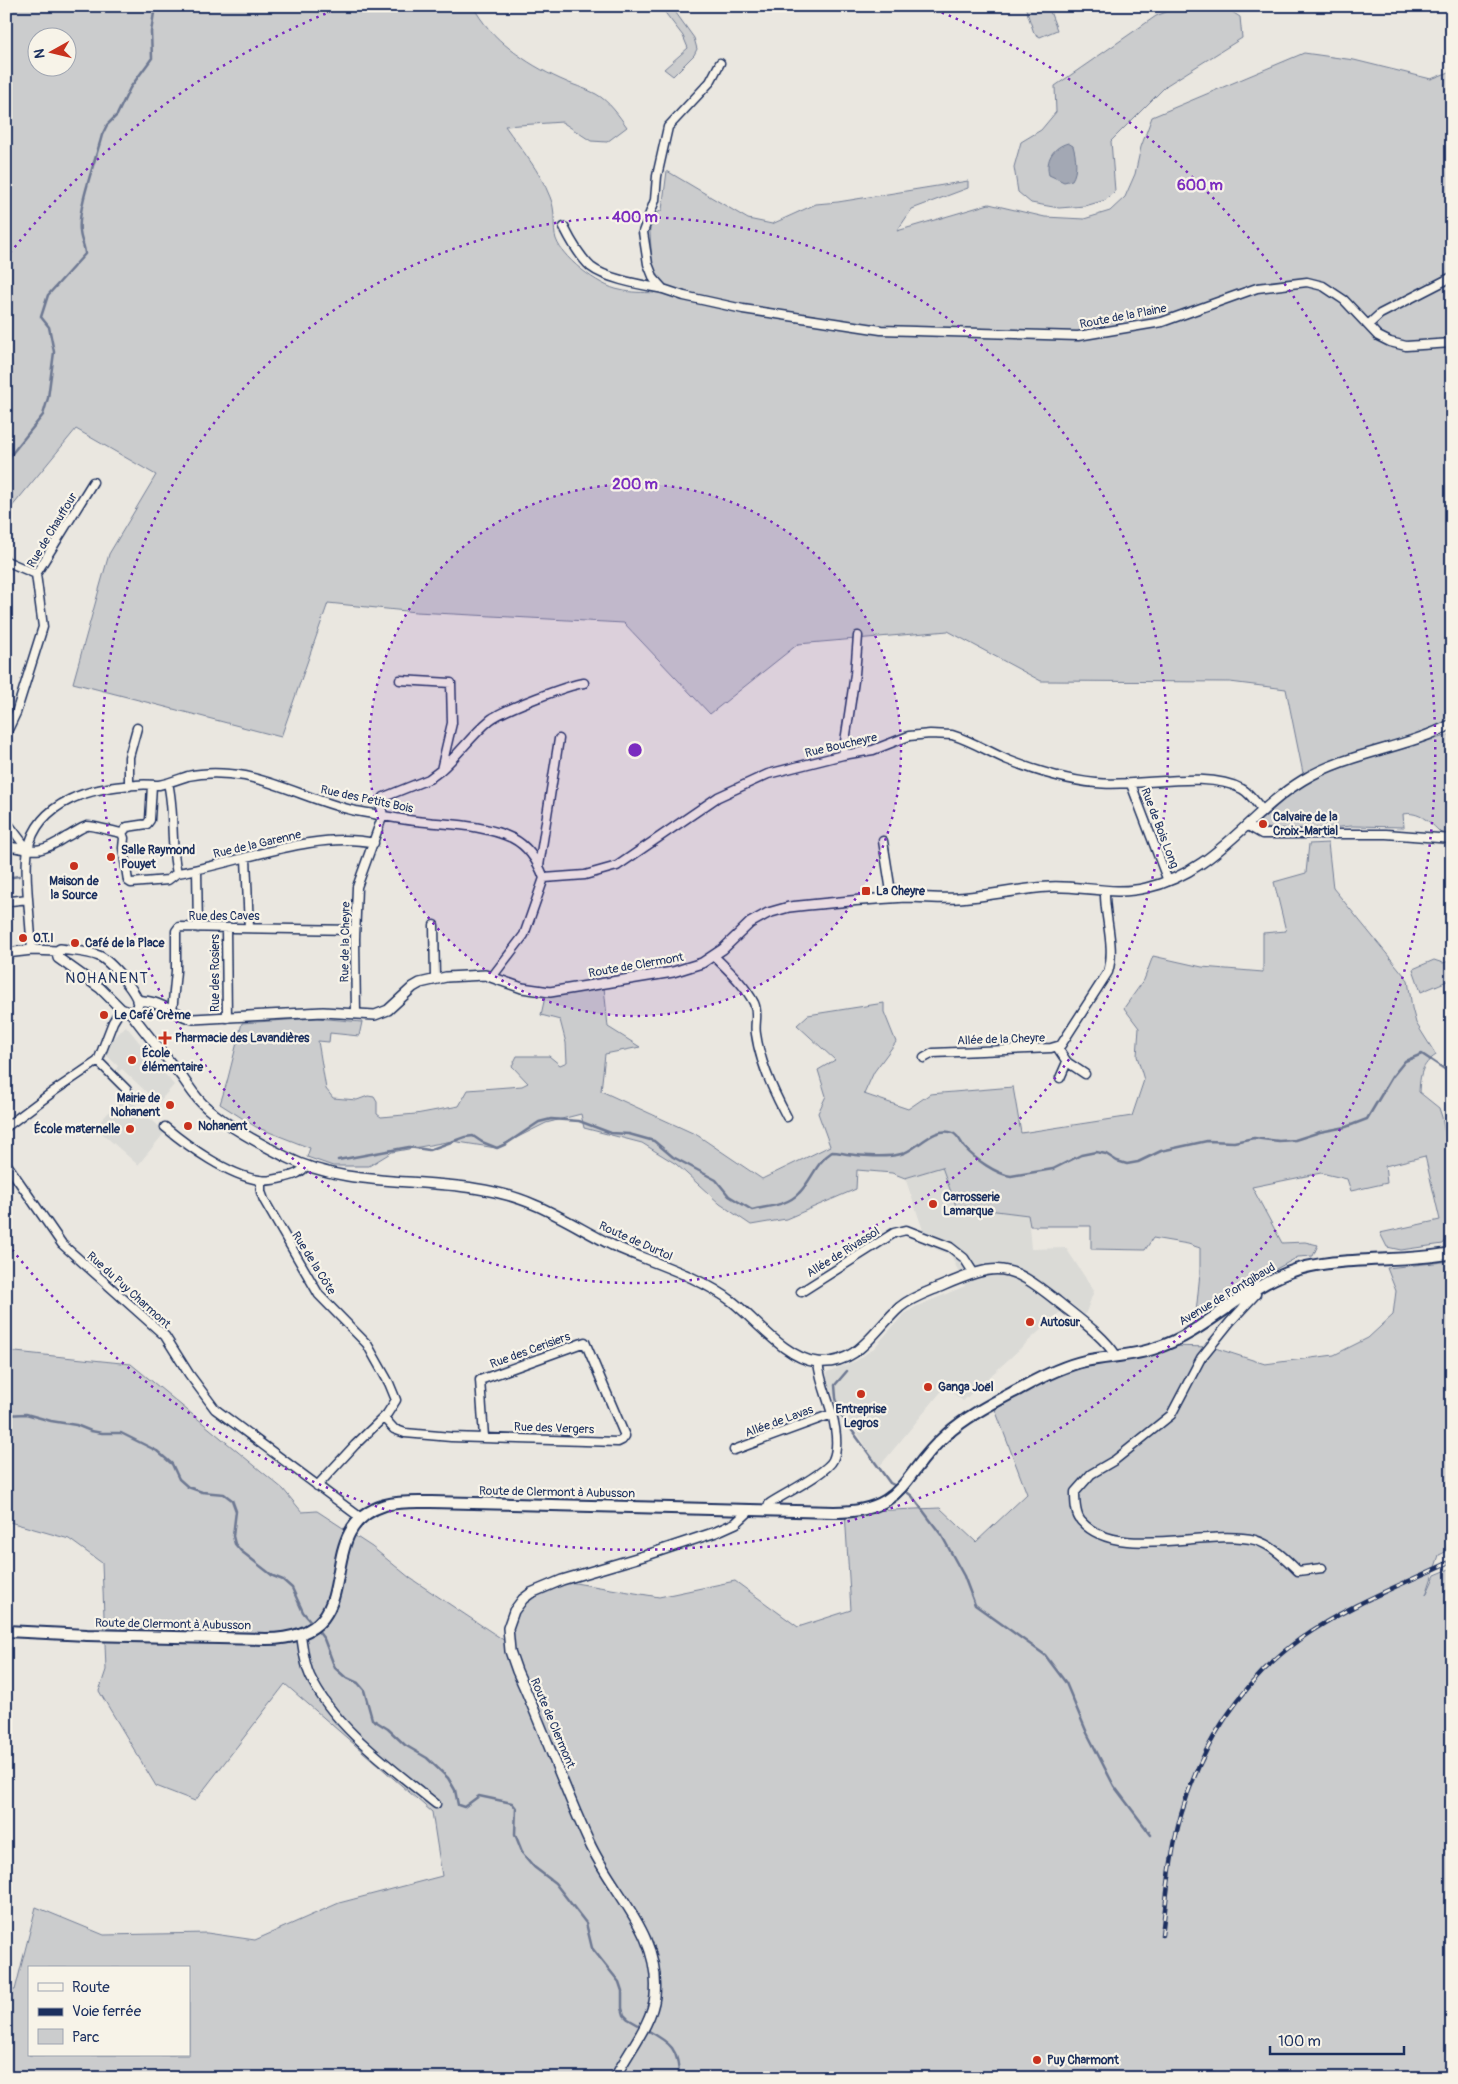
<svg xmlns="http://www.w3.org/2000/svg" width="1458" height="2084" viewBox="0 0 1458 2084" font-family="Pangolin,sans-serif">
	<style>
		.built { fill: #dadad6 }
		.green { fill: #cbcccd; stroke: #737e96; fill-rule: evenodd }
		.water { fill: #a3a8b4; stroke: #6d7892 }
		.lines { fill: none; stroke-linecap: round; stroke-linejoin: round }
		.stream { stroke: #6d7892; stroke-width: 2.5 }
		.minor-casing { stroke: #1b2f5e; stroke-width: 11 }
		.tertiary-casing { stroke: #1b2f5e; stroke-width: 12 }
		.secondary-casing { stroke: #1b2f5e; stroke-width: 14 }
		.minor { stroke: #f7f3e8; stroke-width: 8 }
		.tertiary { stroke: #f7f3e8; stroke-width: 9 }
		.secondary { stroke: #f7f3e8; stroke-width: 10 }
		.rail-casing { stroke: #1b2f5e; stroke-width: 4.5 }
		.rail { stroke: #f7f3e8; stroke-width: 2.5; stroke-dasharray: 8; stroke-linecap: butt }
		.ring { fill: none; stroke: #7b2cbf; stroke-width: 2.5; stroke-dasharray: 2.5 5 }
		.poi-dot { fill: #c8321e; stroke: #f7f3e8; stroke-width: 2 }
		.labels { text-anchor: middle; stroke-width: 4.5; stroke-linejoin: round; paint-order: stroke }
		.street-label { font-size: 12px; fill: #1b2f5e; stroke: #f7f3e8 }
		.poi-label { font-size: 12px; font-weight: bold; fill: #1b2f5e; stroke: #f7f3e8; text-anchor: start }
		.quarter-label { font-size: 15px; letter-spacing: 1px; fill: #1b2f5e; stroke: #f7f3e8 }
		.centre { fill: #7b2cbf; stroke: #f7f3e8; stroke-width: 2.5 }
		.ring-label { font-size: 15px; text-anchor: middle; font-weight: bold; fill: #7b2cbf; stroke: #f7f3e8; stroke-width: 4.5; stroke-linejoin: round; paint-order: stroke }
	</style>
	<rect width="100%" height="100%" fill="#eae7e0"/>
	<filter id="ink" filterUnits="userSpaceOnUse"><feTurbulence type="fractalNoise" baseFrequency=".02" numOctaves="2"/><feDisplacementMap in="SourceGraphic" scale="10" xChannelSelector="R" yChannelSelector="G"/><feConvolveMatrix kernelMatrix="1 2 1 2 8 2 1 2 1" color-interpolation-filters="sRGB"/></filter>
	<g filter="url(#ink)">
		<!-- built -->
		<path class="built" d="M126,1026L174,1085L158,1103L122,1069L118,1072L116,1069L118,1066L105,1054L108,1043Z
			M125,1095L165,1132L138,1165L95,1127Z
			M942,1166L956,1206L1028,1215L1031,1249L1066,1248L1094,1291L1085,1315L1070,1303L963,1401L945,1387L879,1467L826,1383L827,1372L856,1361L874,1348L903,1315L915,1307L965,1286L951,1255L923,1244V1230L905,1178Z"/>
		<!-- green -->
		<path class="green" d="M6,6H473C490,39 527,64 560,79C572,85 585,88 596,94C609,101 619,116 627,127L607,142L591,141L562,122L505,126C521,149 540,171 550,197C556,211 553,223 555,235C558,256 600,287 620,290C631,293 643,292 654,293L649,218L662,210L667,171L748,219L772,224L816,204L838,202L968,181V188L912,209L897,231L989,204L1045,217L1084,219L1110,211L1125,197L1135,174L1141,147L1152,117L1304,53L1354,60L1431,79L1452,71V718L1445,723L1303,773L1286,689L1230,682L1041,681L948,631L798,644L710,714L624,623L416,612L328,603L281,737L73,683L109,554L156,475L76,429L6,514ZM38,38H68V68H38Z
			M660,6H671L694,38L697,49L694,55L673,76L664,69L688,48L683,36Z
			M1025,6H1048L1057,30L1040,37L1034,33Z
			M1181,6H1223L1240,17L1242,38L1167,85L1111,141L1115,191L1106,200L1085,206L1059,208L1031,203L1018,192L1014,167L1021,142L1041,130L1056,112L1055,86L1156,16Z
			M1452,734V834L1441,833C1430,822 1419,811 1403,814L1404,827L1352,826L1305,830L1262,828L1260,821C1276,808 1291,792 1308,782C1352,756 1404,749 1452,734Z
			M1328,843L1333,888L1408,980L1412,1008L1416,1023L1436,1055C1421,1065 1420,1075 1419,1092L1439,1108L1442,1117L1452,1175V1232L1443,1244L1401,1250L1387,1247L1380,1233L1440,1220L1425,1156L1385,1166L1387,1183L1351,1191L1347,1179L1321,1173L1252,1187L1282,1243L1305,1242L1318,1245L1313,1256L1298,1257L1196,1313L1200,1273V1248L1188,1244L1153,1238L1145,1250L1091,1249V1226H1030L1028,1215L956,1206L942,1167L905,1178L892,1173L857,1170L856,1189L786,1219L751,1225L720,1204L676,1164L642,1143L584,1128L581,1114L546,1123L496,1148L452,1141L392,1152L369,1166H333L307,1157L310,1148L256,1127L220,1104L227,1082L242,1023L317,1018L362,1022L359,1036L330,1033L329,1042L318,1041L326,1089L333,1098L357,1100L368,1096L374,1097L377,1102V1114L381,1117L416,1114L459,1106L468,1090L522,1086L528,1083L512,1066L517,1056H549L560,1065L567,1062L566,1043L560,1020L541,1015L545,997L604,987L608,1027L640,1047L605,1054L601,1091L697,1135L762,1179L830,1146L818,1113L826,1096L818,1070L835,1060L797,1025L808,1015L884,1003V1012L896,1042L874,1072L864,1094L908,1109L930,1094L1013,1087L1021,1133L1132,1116L1144,1080L1137,1056L1139,1028L1124,1008L1144,980L1153,956L1202,967L1263,972V933L1286,931L1274,882L1306,873L1309,844Z
			M1434,960L1443,963L1452,960V979L1421,992L1413,969Z
			M1452,1261V1549L1439,1555L1426,1595L1435,1575L1452,1568V2078H6V1990H15L36,1907L104,1935L207,1933L255,1940L339,1903L442,1876L432,1812L285,1684L195,1801L156,1786L99,1691L106,1670L102,1563L69,1539L6,1521V1351L131,1364L283,1489L302,1512L317,1511L372,1547L410,1578L508,1643L509,1627L522,1599L563,1581L659,1597L735,1581L798,1627L851,1610L845,1512L940,1508L976,1542L1027,1494L993,1404L1060,1368L1167,1346L1212,1347L1265,1364L1334,1355L1368,1338L1393,1315L1396,1291L1387,1268ZM29,1968H189V2055H29Z"/>
		<!-- water -->
		<path class="water" d="M1068,143L1073,146C1076,156 1078,171 1072,180L1064,182L1049,175C1045,160 1053,147 1068,143Z"/>
		<g class="lines">
			<!-- stream -->
			<path class="stream" d="M6,461L43,415L48,398L54,352L49,327L41,317L48,295L85,254C85,246 80,239 80,231C77,209 96,159 102,135L107,125L117,115L130,88L152,58L151,32L155,6
				M6,878L19,876
				M338,1160L409,1147L429,1150L465,1137L473,1136L482,1142L497,1148L506,1144L539,1122L551,1119L579,1121L611,1133L629,1134L654,1141L673,1157L716,1180L729,1196L752,1210C768,1206 787,1206 799,1193C812,1180 816,1162 832,1152C837,1152 841,1153 847,1154C861,1156 887,1158 901,1154C917,1150 934,1125 953,1133C959,1136 961,1143 965,1148C975,1159 996,1174 1011,1176L1053,1169L1081,1155L1096,1152L1106,1154L1117,1161L1127,1164L1138,1162L1161,1151L1207,1141L1234,1142L1254,1138L1279,1141L1295,1140L1320,1132L1346,1127L1367,1119L1392,1077L1405,1061L1422,1054L1452,1074
				M847,1371L835,1385L836,1398L840,1414L890,1483L894,1485
				M6,1415L26,1414L51,1421L76,1425L91,1431L102,1433H121L157,1451L172,1464L179,1479L188,1487L202,1492L224,1494L232,1500L236,1511L233,1536L235,1544L241,1551L273,1576L283,1580L292,1588L303,1612L312,1623
				M908,1493L912,1496L942,1536L964,1576L975,1605L1045,1655L1066,1683L1087,1733L1114,1786L1151,1835
				M315,1627L324,1639L335,1668L345,1677L358,1683L364,1690L372,1719L388,1729L405,1745L427,1758L448,1778L455,1790L458,1805L464,1807L479,1796L512,1803L516,1808L515,1834L523,1854L534,1867L555,1883L586,1923L592,1948L619,1982L622,1991V2008L624,2015L628,2019L642,2027
				M647,2030C671,2043 679,2049 679,2078"/>
			<defs>
				<path id="minor" d="M720,63L710,82L668,127L657,176L655,200L643,232L648,264L654,279L663,289L684,296L743,309L881,330L1078,336L1162,322L1257,288L1307,282L1323,286L1344,300L1378,336L1390,342L1406,346L1452,343
					M564,227C571,241 579,256 591,267C606,279 643,285 663,289
					M1368,325L1380,314L1452,277
					M6,561L36,574
					M6,734L16,713L43,627L36,574L93,482
					M843,755L855,674L858,636
					M441,770C458,755 472,735 490,720C502,710 568,685 584,683
					M168,783C175,812 170,843 177,873C238,864 313,830 374,843
					M1131,784L1168,881
					M129,786V757L137,728
					M6,821L28,850
					M1248,826L1262,834H1386L1452,839
					M122,833L127,827L147,824L150,820L152,785
					M883,841L892,898
					M6,846C35,851 40,854 66,837C73,834 80,828 87,826C91,825 115,832 122,833L124,838L123,848L128,881L131,883L168,880L177,873
					M246,858L249,928
					M539,866L559,739
					M197,870L198,928
					M544,878L585,875L617,866L718,797L768,774L843,755L873,750L909,736L930,734L952,735C972,741 989,752 1008,760C1036,771 1065,780 1096,783C1139,788 1205,769 1242,789C1250,793 1257,804 1263,811
					M28,899C27,883 25,865 28,850C38,800 94,787 136,785C144,784 152,785 159,785C169,783 179,779 188,776C206,772 227,773 245,776C283,784 318,803 356,811C376,814 396,819 416,821C449,825 482,824 512,838C528,846 538,862 544,878
					M6,904L11,901L28,899L32,950
					M434,925L435,978
					M226,928L227,1018
					M714,956C728,970 745,985 754,1003C759,1014 754,1023 756,1034C760,1063 773,1091 787,1117
					M492,977L524,935L544,878
					M172,1012L176,971V931L179,927L355,930
					M356,1014L355,939L357,887L383,815L380,803L384,797L429,779L441,770L452,723L451,683L400,680
					M1057,1047L1067,1062L1085,1074
					M924,1058L933,1053L1051,1048L1061,1045L1108,972C1116,946 1104,917 1105,891
					M98,1061L127,1090
					M1060,1078L1067,1062
					M6,1127L54,1091L98,1061L113,1022L121,1009
					M165,1127C189,1147 228,1175 259,1180C267,1182 278,1179 286,1177C294,1175 301,1173 306,1166
					M6,1163L62,1244L165,1336L189,1374L215,1409L361,1518
					M261,1181V1192L264,1200L319,1295L367,1344L389,1383L396,1400L387,1414L355,1445L317,1486
					M1254,1290L1256,1294L1230,1322L1201,1358L1171,1415L1115,1460L1091,1474L1075,1492C1075,1501 1075,1514 1081,1521C1117,1562 1206,1528 1255,1540C1272,1545 1286,1559 1298,1571L1322,1568
					M801,1292L894,1233L906,1230L950,1247L964,1258L973,1272
					M384,1418L394,1429L405,1433L451,1437L618,1442L622,1440L625,1436L585,1342L480,1380L484,1437
					M734,1450L832,1414
					M767,1510L769,1504C782,1495 827,1473 833,1460C839,1446 836,1429 832,1414C827,1396 820,1381 818,1362
					M301,1635C303,1648 304,1663 310,1676C335,1729 392,1768 436,1804"/>
				<path id="tertiary" d="M57,951L58,958L100,988L121,1009L131,1013
					M6,953L32,950L57,951L60,949C73,951 88,951 99,956C110,961 138,993 138,1004C137,1009 135,1011 131,1013
					M137,1001C156,998 175,1015 193,1019L323,1012L375,1015L388,1010L413,987L420,983L446,977L485,975L522,988L550,992L673,972L702,963L723,949L750,923L768,913L789,907C827,903 867,899 906,897C923,897 941,899 958,898C989,896 1018,889 1049,887C1081,885 1114,896 1146,888C1216,872 1247,814 1303,780C1349,752 1405,749 1452,724
					M131,1013C147,1035 165,1056 182,1077C190,1088 196,1099 207,1108C230,1128 259,1143 286,1157C360,1195 457,1170 535,1205C561,1216 586,1232 612,1245C652,1263 698,1275 733,1302C756,1320 786,1359 817,1362C858,1366 874,1330 900,1307C912,1297 928,1292 942,1286C998,1262 1008,1262 1057,1301C1075,1316 1104,1336 1116,1356
					M615,2078C627,2053 652,2024 655,1996C661,1933 613,1895 589,1842C563,1786 543,1727 517,1671L510,1651L508,1628L514,1611L523,1599L531,1593L562,1580L647,1555L716,1532L736,1523L750,1510"/>
				<path id="secondary" d="M6,1631L87,1635L266,1639C378,1638 304,1530 385,1505C400,1501 415,1502 431,1502L834,1512C907,1512 901,1474 946,1435C968,1415 997,1401 1023,1387C1043,1376 1063,1366 1085,1361C1109,1356 1134,1356 1156,1348C1204,1333 1240,1291 1287,1273C1336,1254 1399,1264 1452,1253"/>
			</defs>
			<!-- minor casing -->
			<use href="#minor" class="minor-casing"/>
			<!-- tertiary casing -->
			<use href="#tertiary" class="tertiary-casing"/>
			<!-- secondary casing -->
			<use href="#secondary" class="secondary-casing"/>
			<!-- minor -->
			<use href="#minor" class="minor"/>
			<!-- tertiary -->
			<use href="#tertiary" class="tertiary"/>
			<!-- secondary -->
			<use href="#secondary" class="secondary"/>
			<defs>
				<path id="rail" d="M1162,1935C1167,1895 1170,1854 1181,1815C1200,1747 1242,1681 1300,1639C1346,1606 1401,1585 1452,1561"/>
			</defs>
			<!-- rail casing -->
			<use href="#rail" class="rail-casing"/>
			<!-- rail -->
			<use href="#rail" class="rail"/>
		</g>
	</g>
	<!-- distance rings -->
	<circle cx="635" cy="750" r="266" fill="#7b2cbf" fill-opacity=".12"/>
	<g class="ring">
		<circle cx="635" cy="750" r="266"/>
		<circle cx="635" cy="750" r="533"/>
		<path d="M10 253A799 799 0 0 1 342 7M928 7A799 799 0 1 1 10 1247"/>
	</g>
	<!-- markers -->
	<g class="poi-dot">
		<circle cx="1263" cy="824" r="5"/>
		<circle cx="111" cy="857" r="5"/>
		<circle cx="74" cy="866" r="5"/>
		<rect x="861" y="886" width="10" height="10" rx="2.5"/>
		<circle cx="23" cy="938" r="5"/>
		<circle cx="75" cy="943" r="5"/>
		<circle cx="104" cy="1015" r="5"/>
		<path d="M162.5 1030.5h5v5h5v5h-5v5h-5v-5h-5v-5h5z"/>
		<circle cx="132" cy="1060" r="5"/>
		<circle cx="170" cy="1105" r="5"/>
		<circle cx="188" cy="1126" r="5"/>
		<circle cx="130" cy="1129" r="5"/>
		<circle cx="933" cy="1204" r="5"/>
		<circle cx="1030" cy="1322" r="5"/>
		<circle cx="928" cy="1387" r="5"/>
		<circle cx="861" cy="1394" r="5"/>
		<circle cx="1037" cy="2060" r="5"/>
	</g>
	<g class="labels">
		<!-- street labels -->
		<g class="street-label">
			<text transform="translate(1123 316) rotate(-11)" y="4">Route de la Plaine</text>
			<text transform="translate(52 530) rotate(-59)" y="4">Rue de Chauffour</text>
			<text transform="translate(841 745) rotate(-13)" y="4">Rue Boucheyre</text>
			<text transform="translate(367 799) rotate(12)" y="4">Rue des Petits Bois</text>
			<text transform="translate(1160 828) rotate(69)" y="4">Rue de Bois Long</text>
			<text transform="translate(257 844) rotate(-13)" y="4">Rue de la Garenne</text>
			<text x="224" y="920">Rue des Caves</text>
			<text transform="translate(345 942) rotate(-89)" y="4">Rue de la Cheyre</text>
			<text transform="translate(636 965) rotate(-10)" y="4">Route de Clermont</text>
			<text transform="translate(215 973) rotate(-90)" y="4">Rue des Rosiers</text>
			<text transform="translate(1001 1039) rotate(-2)" y="4">Allée de la Cheyre</text>
			<text transform="translate(636 1241) rotate(24)" y="4">Route de Durtol</text>
			<text transform="translate(843 1252) rotate(-32)" y="4">Allée de Rivassol</text>
			<text transform="translate(314 1263) rotate(58)" y="4">Rue de la Côte</text>
			<text transform="translate(129 1290) rotate(42)" y="4">Rue du Puy Charmont</text>
			<text transform="translate(1227 1294) rotate(-31)" y="4">Avenue de Pontgibaud</text>
			<text transform="translate(530 1350) rotate(-20)" y="4">Rue des Cerisiers</text>
			<text transform="translate(779 1421) rotate(-20)" y="4">Allée de Lavas</text>
			<text transform="translate(554 1428) rotate(2)" y="4">Rue des Vergers</text>
			<text transform="translate(557 1492) rotate(1)" y="4">Route de Clermont à Aubusson</text>
			<text transform="translate(173 1624) rotate(1)" y="4">Route de Clermont à Aubusson</text>
			<text transform="translate(553 1723) rotate(67)" y="4">Route de Clermont</text>
		</g>
		<!-- poi labels -->
		<g class="poi-label">
			<text x="1273" y="821">Calvaire de la<tspan x="1273" dy="14">Croix-Martial</tspan></text>
			<text x="121" y="854">Salle Raymond<tspan x="121" dy="14">Pouyet</tspan></text>
			<text x="74" y="885" text-anchor="middle">Maison de<tspan x="74" dy="14">la Source</tspan></text>
			<text x="876" y="895">La Cheyre</text>
			<text x="33" y="942">O.T.I</text>
			<text x="85" y="947">Café de la Place</text>
			<text x="114" y="1019">Le Café Crème</text>
			<text x="175" y="1042">Pharmacie des Lavandières</text>
			<text x="142" y="1057">École<tspan x="142" dy="14">élémentaire</tspan></text>
			<text x="160" y="1102" text-anchor="end">Mairie de<tspan x="160" dy="14">Nohanent</tspan></text>
			<text x="198" y="1130">Nohanent</text>
			<text x="120" y="1133" text-anchor="end">École maternelle</text>
			<text x="943" y="1201">Carrosserie<tspan x="943" dy="14">Lamarque</tspan></text>
			<text x="1040" y="1326">Autosur</text>
			<text x="938" y="1391">Ganga Joël</text>
			<text x="861" y="1413" text-anchor="middle">Entreprise<tspan x="861" dy="14">Legros</tspan></text>
			<text x="1047" y="2064">Puy Charmont</text>
		</g>
		<!-- quarter labels -->
		<g class="quarter-label">
			<text x="107" y="983">NOHANENT</text>
		</g>
	</g>
	<circle cx="635" cy="750" r="8" class="centre"/>
	<g class="ring-label">
		<text x="1200" y="190">600 m</text>
		<text x="635" y="222">400 m</text>
		<text x="635" y="489">200 m</text>
	</g>
	<!-- margin -->
	<rect width="1458" height="2084" fill="none" stroke="#f7f3e8" stroke-width="25"/>
	<rect x="12" y="12" width="1433" height="2059" fill="none" stroke="#1b2f5e" stroke-width="2" filter="url(#ink)"/>
	<!-- legend -->
	<rect x="28" y="1966" width="162" height="90" fill="#f7f3e8" stroke="#9fa5b1"/>
	<rect x="38" y="1983" width="25" height="8" fill="#f7f3e8" stroke="#9fa5b1"/>
	<text x="72" y="1992" font-size="15" fill="#1b2f5e">Route</text>
	<rect x="38" y="2008" width="25" height="8" fill="#1b2f5e" stroke="#9fa5b1"/>
	<text x="72" y="2016" font-size="15" fill="#1b2f5e">Voie ferrée</text>
	<rect x="38" y="2029" width="25" height="15" fill="#cbcccd" stroke="#9fa5b1"/>
	<text x="72" y="2042" font-size="15" fill="#1b2f5e">Parc</text>
	<!-- north arrow -->
	<g transform="translate(52 52) rotate(262)"><circle r="24" fill="#f7f3e8" stroke="#9fa5b1"/>
	<path d="M0-4L9 19L0 12L-9 19Z" fill="#c8321e"/>
	<text y="-8" font-size="14" font-weight="bold" text-anchor="middle" fill="#1b2f5e">N</text>
	</g>
	<!-- scale -->
	<path d="M1270 2046v8h134v-8" fill="none" stroke="#1b2f5e" stroke-width="2.5"/>
	<text x="1278" y="2046" font-size="15" fill="#1b2f5e" stroke="#f7f3e8" stroke-width="4" paint-order="stroke">100 m</text>
</svg>
